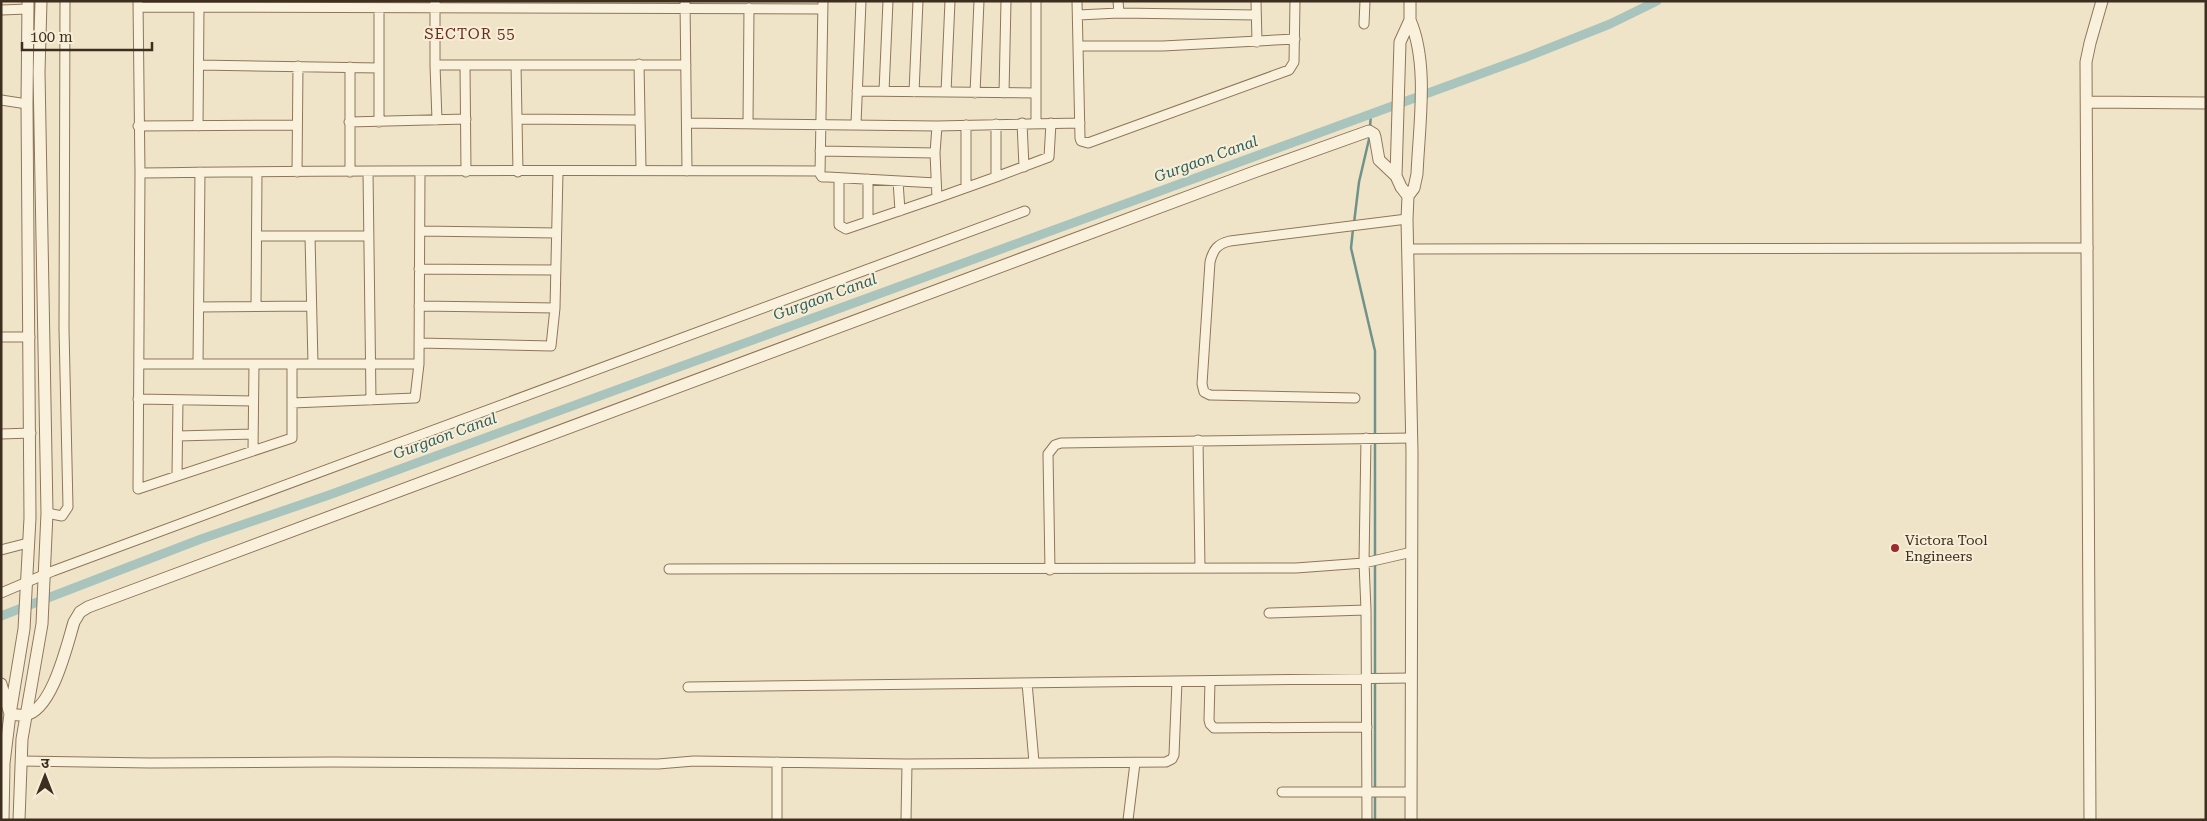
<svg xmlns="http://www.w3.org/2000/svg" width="2207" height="821" viewBox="0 0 2207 821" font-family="'Roboto Serif','Noto Sans Devanagari',serif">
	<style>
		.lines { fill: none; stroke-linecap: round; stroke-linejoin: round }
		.stream { stroke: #6f938a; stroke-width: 2.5 }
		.canal { stroke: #a9c4bc; stroke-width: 9 }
		.minor-casing { stroke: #8d765c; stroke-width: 11 }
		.tertiary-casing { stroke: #8d765c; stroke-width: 13 }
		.minor { stroke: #faf1dc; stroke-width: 9 }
		.tertiary { stroke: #faf1dc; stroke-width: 11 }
		.poi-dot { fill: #9e2a2b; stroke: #f7eed8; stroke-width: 2 }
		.labels { text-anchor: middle; stroke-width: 4; stroke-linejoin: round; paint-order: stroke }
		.poi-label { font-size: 14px; fill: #3d2e20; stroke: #f7eed8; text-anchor: start }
		.neighbourhood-label { font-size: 15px; letter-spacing: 1px; fill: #6b2e1e; stroke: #f7eed8 }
		.water-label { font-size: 15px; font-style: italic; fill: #2f5d5a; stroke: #f7eed8 }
	</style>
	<rect width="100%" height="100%" fill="#f0e4c8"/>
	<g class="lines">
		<!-- stream -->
		<path class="stream" d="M1370,127L1371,114
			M1354,223L1359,182L1370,135
			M1353,229L1351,248L1375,351V435
			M1375,441V558
			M1375,563V675
			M1375,681V820"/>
		<!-- canal -->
		<path class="canal" d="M1,616L201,539L329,495L1524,58L1610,24L1657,1"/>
		<defs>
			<path id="minor" d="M138,1L140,173L138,489L292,438V364
				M435,1V65H686
				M685,1L687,171
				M823,1L820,174L822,177H828L936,183
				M1036,1V123
				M1077,1L1080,138L1081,141L1088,143L1289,70L1294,62L1295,1
				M1118,1L1119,13
				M1256,1L1257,42
				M138,7L823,9
				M379,9V122
				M1,10L28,9
				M1078,15L1119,13L1256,15
				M1364,24L1365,1
				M1078,46H1163L1295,39
				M639,64L641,169
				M199,65L379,68
				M435,65L437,120
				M465,65L466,172
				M516,65L518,172
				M350,67V172
				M857,91L1035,93
				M884,91L888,1
				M914,92L918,1
				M946,92L950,1
				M975,93L979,1
				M1004,93L1006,1
				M1,100L27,104
				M517,119L639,120
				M349,122L466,119
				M687,123L937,126L1080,123
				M748,123L749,8
				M1022,123L1024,167
				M856,124L861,1
				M966,125V187
				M138,126L297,125
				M198,126L199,8
				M937,126L935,153L937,198L996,177V124
				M820,151L935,153
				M297,172L298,66
				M368,172L371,400
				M140,173C366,170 593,170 820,171
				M996,177L1049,157L1051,123
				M839,178V225L846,229L937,198
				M868,179V221
				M898,181L900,211
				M420,231L556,233
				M257,236H369
				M310,236L313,364
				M1409,249L2088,248
				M419,269L556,270
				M256,306L257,172
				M419,306L555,308
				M199,307L311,306
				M1,337H30
				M419,343L551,346L555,308L558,172
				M139,364H419
				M198,364L200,172
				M1355,398L1210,395L1204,392L1202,384L1210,262C1213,250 1217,244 1230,241L1407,219
				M138,399L253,401
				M292,403L415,398L419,364L420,172
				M1,434L31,433
				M178,436L253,434
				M1366,438L1364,563L1366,610L1367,820
				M1198,440L1200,568
				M253,451L254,364
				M177,475L178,400
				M47,513L62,516L68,507L64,329L65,1
				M1,550L28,543
				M669,569L1296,568L1364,563L1412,552
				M1050,570L1048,454L1055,445L1061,443L1412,438
				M1,593L53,571L1025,211
				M1269,613L1366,610
				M1210,681L1209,720L1210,724L1214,728L1367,727
				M1027,683L1034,762
				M688,687L1411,678
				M21,761L150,763L333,762L658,764L694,761L907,764L1166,762L1172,759L1174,755L1177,681
				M1282,792H1411
				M777,820V762
				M906,820L907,764
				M1128,820L1135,763"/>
			<path id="tertiary" d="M1410,20C1429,64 1419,126 1417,174L1414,188L1408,196L1407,219L1412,452L1411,820
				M2087,102L2206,103
				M1408,196L1401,187L1396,176L1400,42L1410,20V1
				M1,684L10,714C14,714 21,716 25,715C52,711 67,645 74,622L80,612L88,607L1254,172L1369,131L1374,134L1375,137L1379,160L1396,176
				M3,820L4,763L10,714L24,629L30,518L27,104L28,1
				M19,820L22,739L42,624L47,513L39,72L41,1
				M2090,820L2086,62L2090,43L2102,1"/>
		</defs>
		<!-- minor casing -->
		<use href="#minor" class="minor-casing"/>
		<!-- tertiary casing -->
		<use href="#tertiary" class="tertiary-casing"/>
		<!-- minor -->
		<use href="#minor" class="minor"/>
		<!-- tertiary -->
		<use href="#tertiary" class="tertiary"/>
	</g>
	<!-- markers -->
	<circle class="poi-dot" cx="1895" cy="548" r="5"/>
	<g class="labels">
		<!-- poi labels -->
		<g class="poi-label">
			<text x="1905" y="545">Victora Tool<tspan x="1905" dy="16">Engineers</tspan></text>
		</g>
		<!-- neighbourhood labels -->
		<g class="neighbourhood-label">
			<text x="470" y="39">SECTOR 55</text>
		</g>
		<!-- water labels -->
		<g class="water-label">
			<text transform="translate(1206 159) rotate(-20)" y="5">Gurgaon Canal</text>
			<text transform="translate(825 297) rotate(-20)" y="5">Gurgaon Canal</text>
			<text transform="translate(445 436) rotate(-20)" y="5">Gurgaon Canal</text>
		</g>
	</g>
	<!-- border -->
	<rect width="2207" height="821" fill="none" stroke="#3d2e20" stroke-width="5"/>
	<!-- north arrow -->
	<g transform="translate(45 776)" stroke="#f7eed8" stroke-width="4" paint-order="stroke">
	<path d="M0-4L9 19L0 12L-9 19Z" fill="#3d2e20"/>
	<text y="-8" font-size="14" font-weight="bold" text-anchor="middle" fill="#3d2e20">उ</text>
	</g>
	<!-- scale -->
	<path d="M22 42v8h130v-8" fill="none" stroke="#3d2e20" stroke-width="2.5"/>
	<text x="30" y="42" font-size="15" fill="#3d2e20" stroke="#f7eed8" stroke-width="4" paint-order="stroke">100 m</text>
</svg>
